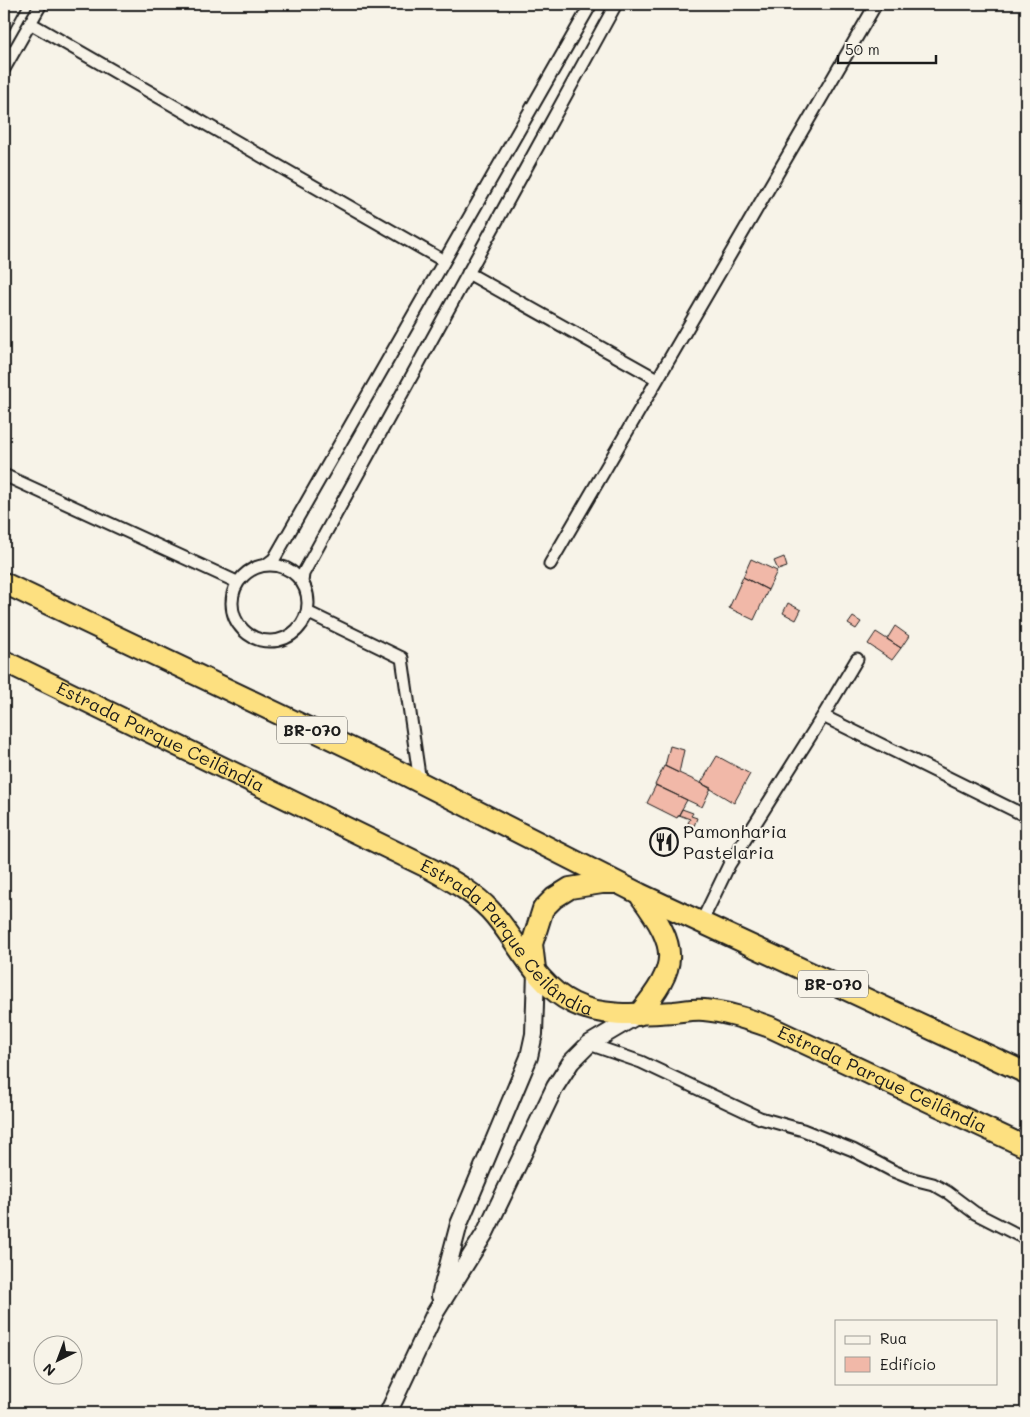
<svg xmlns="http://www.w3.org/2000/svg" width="1030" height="1417" viewBox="0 0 1030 1417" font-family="Mali,sans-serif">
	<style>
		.building { fill: #f1b8a8; stroke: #1c1c1c }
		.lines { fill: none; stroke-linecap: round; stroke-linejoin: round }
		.street-casing { stroke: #1c1c1c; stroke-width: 15 }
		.secondary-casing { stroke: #1c1c1c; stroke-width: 20 }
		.highway-casing { stroke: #1c1c1c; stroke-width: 24 }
		.street { stroke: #f7f3e8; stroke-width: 11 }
		.secondary { stroke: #f7f3e8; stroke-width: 16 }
		.highway { stroke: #fde080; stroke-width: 20 }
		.labels { text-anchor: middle; stroke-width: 4; stroke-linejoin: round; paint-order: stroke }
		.shield { fill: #f7f3e8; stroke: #5e5c59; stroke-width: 1 }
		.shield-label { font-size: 16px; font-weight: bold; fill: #1c1c1c }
		.street-label { font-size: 18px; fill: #1c1c1c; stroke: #f7f3e8 }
		.poi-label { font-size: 18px; fill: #1c1c1c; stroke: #f7f3e8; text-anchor: start }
	</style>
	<rect width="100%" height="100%" fill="#f7f3e8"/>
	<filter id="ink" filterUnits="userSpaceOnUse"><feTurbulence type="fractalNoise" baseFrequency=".02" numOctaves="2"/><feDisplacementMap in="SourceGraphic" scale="10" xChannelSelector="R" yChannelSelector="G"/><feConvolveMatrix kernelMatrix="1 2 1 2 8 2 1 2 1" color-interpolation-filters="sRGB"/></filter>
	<g filter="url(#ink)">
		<!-- building -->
		<path class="building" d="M784,557L787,567L778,570L774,561Z
			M751,559L777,571L768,590L743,577Z
			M743,577L768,590L754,620L729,608Z
			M788,603L801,610L796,620L783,613Z
			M853,617L861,622L856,629L848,624Z
			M895,626L909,636L901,648L887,639Z
			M876,632L901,648L892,660L868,644Z
			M670,746L684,750L679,773L665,766Z
			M717,756L750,774L734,803L701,783Z
			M664,766L711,788L702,807L655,785Z
			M656,785L687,800L677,818L647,803Z
			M682,809L693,813L691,816L697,818L694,826L688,823L690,819L679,815Z"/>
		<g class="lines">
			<defs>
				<path id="street" d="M30,23L444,261
					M4,26L16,4
					M4,69L41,4
					M468,273L657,379
					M4,475L237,582
					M550,564L876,4
					M232 603a38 38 0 1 1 76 0a38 38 0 1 1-76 0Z
					M266,565L274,559L591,4
					M302,582L303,574L616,4
					M307,612L402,658L420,782
					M823,716L1026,816
					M701,923L729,865L823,716L857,659
					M589,1044L641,1062L760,1118L803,1130L853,1150L893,1171L913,1179L933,1184L947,1192L975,1213L1026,1239"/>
				<path id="secondary" d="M440,1296L459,1224L529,1057L534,1034L536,972
					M388,1413L435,1313L485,1233L555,1087L571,1062L589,1044L638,1015"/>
				<g id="highway">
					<path d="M4,583L384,764L640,894L1026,1073"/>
					<path id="s1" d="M4,661L431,869C452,881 473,892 490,910C518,940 534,984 573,1003C603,1018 641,1014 674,1012C684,1011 694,1009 704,1010C727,1012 748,1019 770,1027L1026,1147"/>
					<path d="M535,969L532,944L543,909L554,898L570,888L602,883H616"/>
					<path d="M638,1015C679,965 679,949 641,897"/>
				</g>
			</defs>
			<!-- street casing -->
			<use href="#street" class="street-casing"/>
			<!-- secondary casing -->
			<use href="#secondary" class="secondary-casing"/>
			<!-- highway casing -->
			<use href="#highway" class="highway-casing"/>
			<!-- street -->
			<use href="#street" class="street"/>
			<!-- secondary -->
			<use href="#secondary" class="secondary"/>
			<!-- highway -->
			<use href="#highway" class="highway"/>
		</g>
	</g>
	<!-- icons -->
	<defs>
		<symbol id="restaurant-ring" viewBox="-11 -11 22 22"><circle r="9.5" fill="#f7f3e8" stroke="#1c1c1c" stroke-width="1.5"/><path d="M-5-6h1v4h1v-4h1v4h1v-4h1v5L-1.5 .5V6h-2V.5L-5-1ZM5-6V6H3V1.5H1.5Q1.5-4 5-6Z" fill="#1c1c1c"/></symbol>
	</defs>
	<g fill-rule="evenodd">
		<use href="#restaurant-ring" x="648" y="826" width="32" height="32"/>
	</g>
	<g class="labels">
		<!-- shield labels -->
		<g class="shield">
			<rect x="277" y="716.5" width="70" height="27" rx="4"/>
			<rect x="798" y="970.5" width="70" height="27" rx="4"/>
		</g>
		<g class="shield-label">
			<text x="312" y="736">BR-070</text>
			<text x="833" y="990">BR-070</text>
		</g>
		<!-- street labels -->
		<g class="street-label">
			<text dy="6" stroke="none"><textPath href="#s1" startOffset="174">Estrada Parque Ceilândia</textPath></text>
			<text dy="6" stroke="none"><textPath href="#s1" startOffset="579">Estrada Parque Ceilândia</textPath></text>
			<text dy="6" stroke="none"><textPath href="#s1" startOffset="998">Estrada Parque Ceilândia</textPath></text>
		</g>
		<!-- poi labels -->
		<g class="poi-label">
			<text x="683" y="838">Pamonharia<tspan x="683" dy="21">Pastelaria</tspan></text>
		</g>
	</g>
	<!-- margin -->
	<rect width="1030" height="1417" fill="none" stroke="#f7f3e8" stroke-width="20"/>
	<rect x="10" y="10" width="1010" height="1397" fill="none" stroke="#1c1c1c" stroke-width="2" filter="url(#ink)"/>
	<!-- legend -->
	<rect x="835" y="1320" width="162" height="65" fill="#f7f3e8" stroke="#9f9d96"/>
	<rect x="845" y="1336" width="25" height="8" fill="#f7f3e8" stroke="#9f9d96"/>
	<text x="880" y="1344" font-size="15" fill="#1c1c1c">Rua</text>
	<rect x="845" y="1357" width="25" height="15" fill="#f1b8a8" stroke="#9f9d96"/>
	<text x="880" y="1370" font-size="15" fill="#1c1c1c">Edifício</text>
	<!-- north arrow -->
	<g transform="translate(58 1360) rotate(222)"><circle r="24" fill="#f7f3e8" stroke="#9f9d96"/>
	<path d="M0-4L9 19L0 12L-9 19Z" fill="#1c1c1c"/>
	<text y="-8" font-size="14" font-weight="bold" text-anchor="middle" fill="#1c1c1c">N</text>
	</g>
	<!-- scale -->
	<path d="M838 55v8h98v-8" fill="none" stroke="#1c1c1c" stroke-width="2.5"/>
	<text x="845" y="55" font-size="15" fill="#1c1c1c" stroke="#f7f3e8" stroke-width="4" paint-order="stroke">50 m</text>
</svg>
